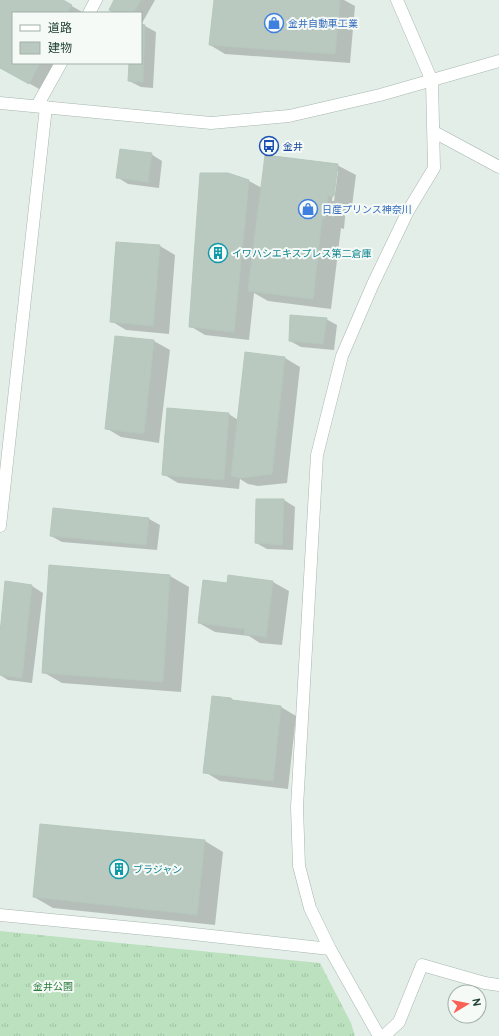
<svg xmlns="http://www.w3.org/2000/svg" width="499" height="1036" viewBox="0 0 499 1036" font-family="Overpass,'Noto Sans JP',sans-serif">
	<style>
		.grass { fill: url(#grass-tufts) }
		.shadow { fill: #0003; fill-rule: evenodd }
		.building { fill: #b9c9c0; stroke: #b5c8bd }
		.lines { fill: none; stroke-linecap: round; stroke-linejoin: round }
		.minor-casing { stroke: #a6b7ae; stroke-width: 13 }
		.tertiary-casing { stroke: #a6b7ae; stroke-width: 13 }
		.minor { stroke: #fff; stroke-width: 12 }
		.tertiary { stroke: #fff; stroke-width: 12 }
		.labels { text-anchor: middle; stroke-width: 4; stroke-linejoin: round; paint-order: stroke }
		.shop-label { font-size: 10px; fill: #366cbe; stroke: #f5faf6; text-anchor: start }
		.transit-label { font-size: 10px; fill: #164399; stroke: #f5faf6; text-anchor: start }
		.culture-label { font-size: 10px; fill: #0d838f; stroke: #f5faf6; text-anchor: start }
		.park-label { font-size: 10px; fill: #297b3a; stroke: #f5faf6 }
	</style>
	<defs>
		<pattern id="grass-tufts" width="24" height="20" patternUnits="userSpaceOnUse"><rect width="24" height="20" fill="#bbe1bf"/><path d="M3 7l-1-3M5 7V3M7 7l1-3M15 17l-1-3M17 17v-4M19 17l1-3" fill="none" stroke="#a0c2a5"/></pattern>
	</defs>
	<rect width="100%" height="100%" fill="#e4eee8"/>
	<!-- grass -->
	<path class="grass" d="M0,931L320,963L351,1023L355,1036H0Z"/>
	<!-- shadow -->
	<path class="shadow" d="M0,0H61L84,13H13V63H65L48,94L0,67Z
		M116,0H155L141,25L145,26L156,32L153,88L141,87L129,81L130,63H141V13H116Z
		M215,0H344L355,6L350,63L225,54L210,45Z
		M151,154L162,161L159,188L128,184L117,177Z
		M337,165L356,175L352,206H346L344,229L341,228L331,309L268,301L254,293L249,340L205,335L190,326L249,181L262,188ZM336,171H338L334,201H332Z
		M160,246L175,255L169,334L126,330L111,321Z
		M326,319L337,325L334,350L301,347L290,341Z
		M116,337L154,341L170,350L159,443L121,437L106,428Z
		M285,358L300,367L287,483L258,486L248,484L240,479L239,489L178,483L163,474L229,414L238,420Z
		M284,500L295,507L293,550L267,549L256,543Z
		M149,519L160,525L157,550L62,542L51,536Z
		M50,566L170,576L189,587L181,692L62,683L43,672Z
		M229,576L273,582L289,591L282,645L260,643L249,636L215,632L199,623L228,584Z
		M6,582L32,586L43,593L32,683L8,680L0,675V643Z
		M231,699L237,702L281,707L296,716L288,789L220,781L205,772Z
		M205,841L223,852L215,925L53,908L34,897Z"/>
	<!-- building -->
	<path class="building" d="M0,0H63L72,5L67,13H13V63H40L29,84L0,68Z
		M114,0H141L133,13H114L109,10Z
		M214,0H340L335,54L209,45Z
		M141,24L145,25L143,82L128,81L129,63H141Z
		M120,149L152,153L148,182L116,178Z
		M265,155L338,164L334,196H328L325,218H322L313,299L248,291Z
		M200,173H228L249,180L234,332L189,327Z
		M116,242L160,245L153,326L110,322Z
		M290,315L327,318L323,344L289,341Z
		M115,336L154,340L144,434L105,429Z
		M245,352L285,357L272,474L241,478L231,476Z
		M167,408L229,413L224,480L162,475Z
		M256,499H284L282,545L255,543Z
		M53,508L149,518L146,545L50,536Z
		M49,565L170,575L163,682L42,673Z
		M228,575L273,581L266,637L244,634L245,629L198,623L203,580L227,583Z
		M5,581L32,585L22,678L0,675V633Z
		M212,696L231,698L232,700L281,706L273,781L203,773Z
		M40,824L205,840L197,915L33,897Z"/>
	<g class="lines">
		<defs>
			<path id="minor" d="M89,13L96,0
				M37,106L61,63
				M434,132L499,167
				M0,526L46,107
				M384,1036L399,1022L422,965L485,983L499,985"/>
			<path id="tertiary" d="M0,103L211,123L289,116L380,95L499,61
				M0,915L166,931L330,949L379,1036
				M330,949L310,908L299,866L297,807L317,455L342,356L373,284L408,211L434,168L432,81L397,0"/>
		</defs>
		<!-- minor casing -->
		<use href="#minor" class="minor-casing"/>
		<!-- tertiary casing -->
		<use href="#tertiary" class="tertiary-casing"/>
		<!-- minor -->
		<use href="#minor" class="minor"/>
		<!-- tertiary -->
		<use href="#tertiary" class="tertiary"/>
	</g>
	<!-- icons -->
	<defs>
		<symbol id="shop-ring" viewBox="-11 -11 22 22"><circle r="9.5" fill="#f5faf6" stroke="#3f7fe0" stroke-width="1.5"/><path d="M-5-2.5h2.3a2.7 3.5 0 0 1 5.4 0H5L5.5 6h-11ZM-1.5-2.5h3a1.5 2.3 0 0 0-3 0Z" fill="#3f7fe0"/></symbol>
		<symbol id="bus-ring" viewBox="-11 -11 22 22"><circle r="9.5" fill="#f5faf6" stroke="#1a4fb4" stroke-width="1.5"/><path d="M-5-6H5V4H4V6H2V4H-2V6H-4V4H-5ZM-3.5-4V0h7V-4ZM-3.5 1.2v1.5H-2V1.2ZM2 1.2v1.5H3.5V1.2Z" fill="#1a4fb4"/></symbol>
		<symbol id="building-ring" viewBox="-11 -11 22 22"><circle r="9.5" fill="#f5faf6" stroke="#0f9aa8" stroke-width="1.5"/><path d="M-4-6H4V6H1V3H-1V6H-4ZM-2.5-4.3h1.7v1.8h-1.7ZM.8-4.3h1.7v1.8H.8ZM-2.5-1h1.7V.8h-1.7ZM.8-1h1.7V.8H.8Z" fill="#0f9aa8"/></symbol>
	</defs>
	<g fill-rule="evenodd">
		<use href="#shop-ring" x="263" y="12" width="22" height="22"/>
		<use href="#bus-ring" x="258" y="135" width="22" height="22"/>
		<use href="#shop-ring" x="297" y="198" width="22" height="22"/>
		<use href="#building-ring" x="207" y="242" width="22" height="22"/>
		<use href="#building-ring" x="108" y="858" width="22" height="22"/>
	</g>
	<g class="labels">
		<!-- shop labels -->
		<g class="shop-label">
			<text x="288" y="27">金井自動車工業</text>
			<text x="322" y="213">日産プリンス神奈川</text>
		</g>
		<!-- transit labels -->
		<g class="transit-label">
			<text x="283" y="150">金井</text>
		</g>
		<!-- culture labels -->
		<g class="culture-label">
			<text x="232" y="257">イワハシエキスプレス第二倉庫</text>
			<text x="133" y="873">ブラジャン</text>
		</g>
		<!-- park labels -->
		<g class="park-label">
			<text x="53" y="990">金井公園</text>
		</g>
	</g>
	<!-- legend -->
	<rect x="12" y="12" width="130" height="52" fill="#f5faf6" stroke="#a1b0a8"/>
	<rect x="20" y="25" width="20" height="6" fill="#ffffff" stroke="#a1b0a8"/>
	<text x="48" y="32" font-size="12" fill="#224133">道路</text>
	<rect x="20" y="42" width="20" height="12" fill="#b9c9c0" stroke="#a1b0a8"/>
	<text x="48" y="52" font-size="12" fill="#224133">建物</text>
	<!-- north arrow -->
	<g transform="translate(467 1004) rotate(80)"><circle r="19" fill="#f5faf6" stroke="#a1b0a8"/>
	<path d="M0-3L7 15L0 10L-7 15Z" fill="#fb6055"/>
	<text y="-6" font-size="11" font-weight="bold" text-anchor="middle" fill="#224133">N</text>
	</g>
</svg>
